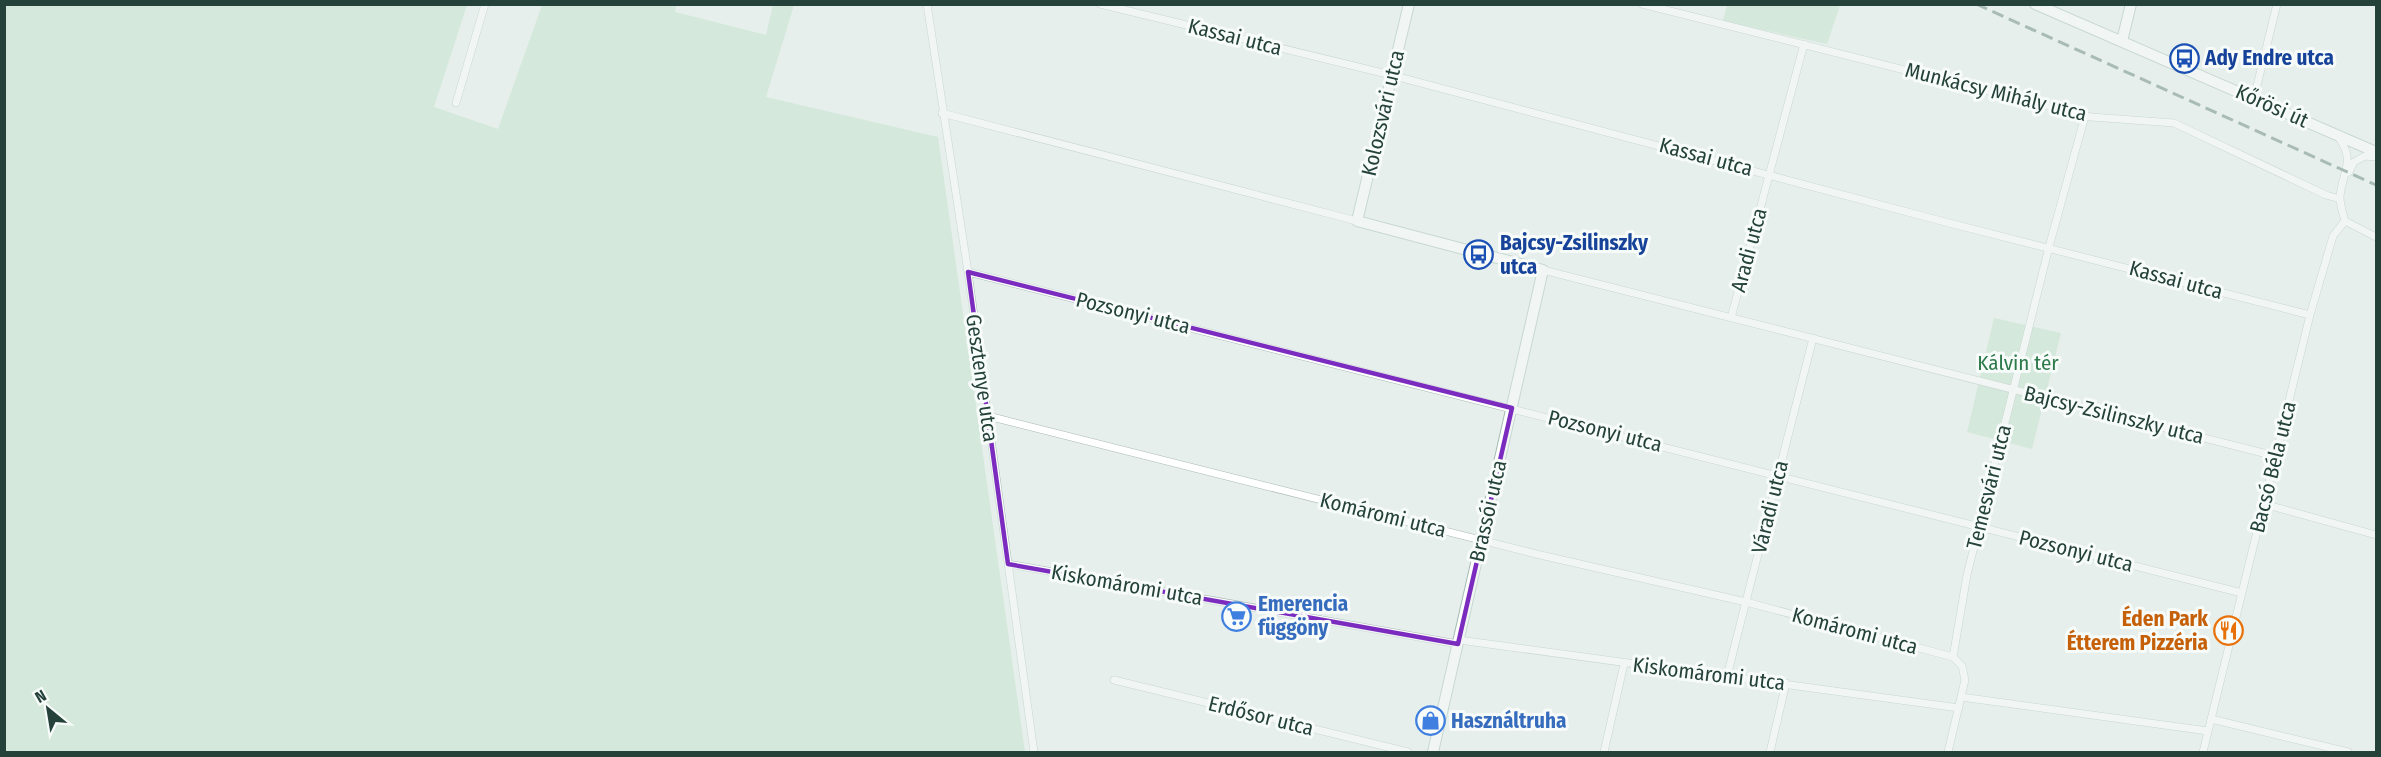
<svg xmlns="http://www.w3.org/2000/svg" width="2381" height="757" viewBox="0 0 2381 757" font-family="'Fira Sans Condensed',sans-serif">
	<style>
		.green { fill: #bfe0c8 }
		.lines { fill: none; stroke-linecap: round; stroke-linejoin: round }
		.street-casing { stroke: #a8b8b2; stroke-width: 8 }
		.secondary-casing { stroke: #a4bbb3; stroke-width: 12 }
		.street { stroke: #fff; stroke-width: 7 }
		.secondary { stroke: #fff; stroke-width: 10 }
		.rail { stroke: #5f7d75; stroke-width: 3; stroke-dasharray: 12 6; stroke-linecap: butt }
		.marked { fill: none; stroke: #7b2cbf; stroke-width: 4.5; stroke-linejoin: round }
		.labels { text-anchor: middle; stroke-width: 6; stroke-linejoin: round; paint-order: stroke }
		.street-label { font-size: 21px; fill: #24423a; stroke: #f7fbf9 }
		.transit-label { font-size: 21px; font-weight: bold; fill: #164399; stroke: #f7fbf9; text-anchor: start }
		.park-label { font-size: 21px; fill: #2d7a4b; stroke: #f7fbf9 }
		.shop-label { font-size: 21px; font-weight: bold; fill: #366cbe; stroke: #f7fbf9; text-anchor: start }
		.food-label { font-size: 21px; font-weight: bold; fill: #c56008; stroke: #f7fbf9; text-anchor: end }
	</style>
	<rect width="100%" height="100%" fill="#e6efeb"/>
	<!-- green -->
	<path class="green" d="M4,5H467L434,107L498,129L542,5H676L675,12L766,35L773,5H794L766,97L938,137L1025,752H5Z
		M1727,5V4L1840,5L1827,44L1723,21Z
		M1994,318L2061,333L2032,449L1967,432Z"/>
	<g class="lines">
		<defs>
			<path id="street" d="M927,4L968,272L1034,752
				M1100,4L1391,75L1949,223L2310,315
				M1642,4L2091,117L2174,123L2326,195L2340,199
				M2254,98L2277,4
				M456,103L485,4
				M942,113L1357,221
				M2349,172L2354,162L2365,156L2376,157
				M2345,221L2376,237
				M1543,270L2275,456
				M968,272L2242,593
				M1731,318L1804,44
				M988,416L1536,554L1746,602L1953,657
				M2264,504L2376,535
				M1008,564L1458,644
				M1459,640C1625,664 1792,684 1959,708
				M1727,676L1813,338
				M1114,680L1408,752
				M1961,697L2208,731
				M2211,719L2348,752
				M1604,752L1624,664
				M1770,752L1786,683
				M1948,752L1965,680L1962,666L1953,657L1967,575L2049,247L2085,116
				M2203,752L2310,315L2333,236L2345,221C2343,214 2340,205 2340,197C2342,172 2356,162 2339,138"/>
			<path id="secondary" d="M1409,4L1357,221L1543,270L1433,752
				M2035,4L2376,152
				M2122,41L2131,4"/>
		</defs>
		<!-- street casing -->
		<use href="#street" class="street-casing"/>
		<!-- secondary casing -->
		<use href="#secondary" class="secondary-casing"/>
		<!-- street -->
		<use href="#street" class="street"/>
		<!-- secondary -->
		<use href="#secondary" class="secondary"/>
		<!-- rail -->
		<path class="rail" d="M1976,4L2376,185"/>
	</g>
	<!-- marked area -->
	<path d="M0 0H2381V757H0ZM968,272L1512,408L1458,644L1008,564Z" fill="#e6efeb" fill-opacity=".55" fill-rule="evenodd"/>
	<path class="marked" d="M968,272L1512,408L1458,644L1008,564Z"/>
	<!-- icons -->
	<defs>
		<symbol id="bus-ring" viewBox="-11 -11 22 22"><circle r="9.5" fill="#f7fbf9" stroke="#1a4fb4" stroke-width="1.5"/><path d="M-5-6H5V4H4V6H2V4H-2V6H-4V4H-5ZM-3.5-4V0h7V-4ZM-3.5 1.2v1.5H-2V1.2ZM2 1.2v1.5H3.5V1.2Z" fill="#1a4fb4"/></symbol>
		<symbol id="supermarket-ring" viewBox="-11 -11 22 22"><circle r="9.5" fill="#f7fbf9" stroke="#3f7fe0" stroke-width="1.5"/><path d="M-6-5.5h2.5l.6 2H6L4.5 2H-2.5L-4.4-4H-6ZM-1.5 3.2a1.3 1.3 0 1 0 .1 0ZM3 3.2a1.3 1.3 0 1 0 .1 0Z" fill="#3f7fe0"/></symbol>
		<symbol id="restaurant-ring" viewBox="-11 -11 22 22"><circle r="9.5" fill="#f7fbf9" stroke="#e8710a" stroke-width="1.5"/><path d="M-5-6h1v4h1v-4h1v4h1v-4h1v5L-1.5 .5V6h-2V.5L-5-1ZM5-6V6H3V1.5H1.5Q1.5-4 5-6Z" fill="#e8710a"/></symbol>
		<symbol id="shop-ring" viewBox="-11 -11 22 22"><circle r="9.5" fill="#f7fbf9" stroke="#3f7fe0" stroke-width="1.5"/><path d="M-5-2.5h2.3a2.7 3.5 0 0 1 5.4 0H5L5.5 6h-11ZM-1.5-2.5h3a1.5 2.3 0 0 0-3 0Z" fill="#3f7fe0"/></symbol>
	</defs>
	<g fill-rule="evenodd">
		<use href="#bus-ring" x="2168" y="42" width="33" height="33"/>
		<use href="#bus-ring" x="1462" y="238" width="33" height="33"/>
		<use href="#supermarket-ring" x="1220" y="600" width="33" height="33"/>
		<use href="#restaurant-ring" x="2212" y="614" width="33" height="33"/>
		<use href="#shop-ring" x="1414" y="704" width="33" height="33"/>
	</g>
	<g class="labels">
		<!-- street labels -->
		<g class="street-label">
			<text transform="translate(1235 37) rotate(14)" y="7">Kassai utca</text>
			<text transform="translate(1996 92) rotate(14)" y="7">Munkácsy Mihály utca</text>
			<text transform="translate(2272 106) rotate(24)" y="7">Kőrösi út</text>
			<text transform="translate(1383 113) rotate(-77)" y="7">Kolozsvári utca</text>
			<text transform="translate(1706 157) rotate(15)" y="7">Kassai utca</text>
			<text transform="translate(1749 250) rotate(-75)" y="7">Aradi utca</text>
			<text transform="translate(2176 280) rotate(15)" y="7">Kassai utca</text>
			<text transform="translate(1133 313) rotate(14)" y="7">Pozsonyi utca</text>
			<text transform="translate(982 378) rotate(82)" y="7">Gesztenye utca</text>
			<text transform="translate(2114 415) rotate(14)" y="7">Bajcsy-Zsilinszky utca</text>
			<text transform="translate(1605 431) rotate(14)" y="7">Pozsonyi utca</text>
			<text transform="translate(2273 467) rotate(-76)" y="7">Bacsó Béla utca</text>
			<text transform="translate(1989 487) rotate(-76)" y="7">Temesvári utca</text>
			<text transform="translate(1770 507) rotate(-76)" y="7">Váradi utca</text>
			<text transform="translate(1488 511) rotate(-77)" y="7">Brassói utca</text>
			<text transform="translate(1383 515) rotate(14)" y="7">Komáromi utca</text>
			<text transform="translate(2076 551) rotate(14)" y="7">Pozsonyi utca</text>
			<text transform="translate(1127 585) rotate(10)" y="7">Kiskomáromi utca</text>
			<text transform="translate(1855 631) rotate(15)" y="7">Komáromi utca</text>
			<text transform="translate(1709 674) rotate(7)" y="7">Kiskomáromi utca</text>
			<text transform="translate(1261 716) rotate(14)" y="7">Erdősor utca</text>
		</g>
		<!-- transit labels -->
		<g class="transit-label">
			<text x="2205" y="65">Ady Endre utca</text>
			<text x="1500" y="250">Bajcsy-Zsilinszky<tspan x="1500" dy="24">utca</tspan></text>
		</g>
		<!-- park labels -->
		<g class="park-label">
			<text x="2018" y="370">Kálvin tér</text>
		</g>
		<!-- shop labels -->
		<g class="shop-label">
			<text x="1258" y="611">Emerencia<tspan x="1258" dy="24">függöny</tspan></text>
			<text x="1451" y="728">Használtruha</text>
		</g>
		<!-- food labels -->
		<g class="food-label">
			<text x="2208" y="626">Éden Park<tspan x="2208" dy="24">Étterem Pizzéria</tspan></text>
		</g>
	</g>
	<!-- border -->
	<rect width="2381" height="757" fill="none" stroke="#24423a" stroke-width="12"/>
	<!-- north arrow -->
	<g transform="translate(48 709) rotate(330)" stroke="#f7fbf9" stroke-width="4.5" paint-order="stroke">
	<path d="M0-4.5L10 22L0 15L-10 22Z" fill="#24423a"/>
	<text y="-9" font-size="16" font-weight="bold" text-anchor="middle" fill="#24423a">N</text>
	</g>
</svg>
